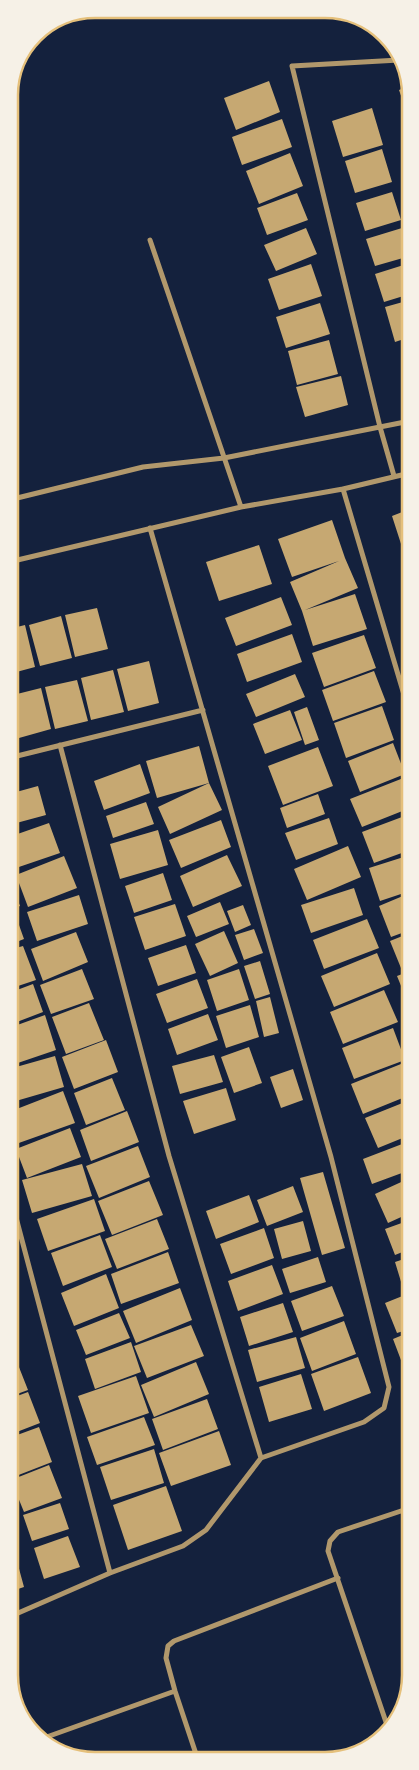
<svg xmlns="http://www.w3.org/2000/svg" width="419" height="1770" viewBox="0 0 419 1770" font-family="'DM Sans',sans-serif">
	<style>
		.building { fill: #c6a872 }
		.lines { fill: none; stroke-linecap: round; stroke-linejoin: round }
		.minor { stroke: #b1986c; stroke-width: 5 }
		.rim { fill: none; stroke: #e5c07b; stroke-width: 2.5 }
	</style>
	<rect width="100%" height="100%" fill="#14213d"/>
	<!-- building -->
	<path class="building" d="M269,81L280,112L236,130L224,98Z
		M409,86V119L399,90Z
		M372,108L383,145L343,157L332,121Z
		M282,119L292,147L242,165L232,137Z
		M382,149L392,182L355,193L345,161Z
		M290,153L303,186L259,204L246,171Z
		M392,192L401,220L365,231L356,203Z
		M297,193L308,220L267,235L257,208Z
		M306,228L317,254L276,271L264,245Z
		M402,228L410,251V256L375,266L366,239Z
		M410,263V294L384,302L375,274Z
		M311,264L322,296L279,310L268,279Z
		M410,300V337L395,342L385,307Z
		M320,303L330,334L286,348L276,317Z
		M329,340L338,374L297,385L288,351Z
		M341,376L348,405L305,417L296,387Z
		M410,509V544L402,547L392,516Z
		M332,520L345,558L358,588L305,610L355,594L367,629L313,646L302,611L290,582L339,561L292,577L278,539Z
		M259,545L272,584L219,601L206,562Z
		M410,547V572L401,551Z
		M281,597L292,625L236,646L225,618Z
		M97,608L108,649L75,657L65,615Z
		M61,616L72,658L40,666L29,625Z
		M25,625L35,667L9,674V629Z
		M292,634L302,662L247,682L237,654Z
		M364,635L376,668L324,687L312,653Z
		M149,661L159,703L128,711L117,669Z
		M113,670L124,712L91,720L81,678Z
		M374,671L386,702L333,721L322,690Z
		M295,674L305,697L256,717L246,694Z
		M77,680L88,721L55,729L45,687Z
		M41,688L51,729L19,738L9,696Z
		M382,706L394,740L346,758L334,723Z
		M307,707L319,740L305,745L294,712Z
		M290,710L302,740L265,754L253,724Z
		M9,719L15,739L9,740Z
		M393,743L405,774L360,792L348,761Z
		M199,746L209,783L157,798L146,761Z
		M318,747L333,786L283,805L268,766Z
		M140,764L150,793L104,810L94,781Z
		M406,777L410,788V808L362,827L350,799Z
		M209,783L222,810L170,834L158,807Z
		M38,786L46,815L9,825V794Z
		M318,794L325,814L287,828L280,808Z
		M146,802L154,824L113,838L106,816Z
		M410,814V850L374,863L362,832Z
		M329,818L338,844L296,860L285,833Z
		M221,820L231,847L181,868L169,840Z
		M49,823L60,853L13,869L9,858V837Z
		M158,830L168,865L120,879L110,844Z
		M348,846L361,877L307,900L294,869Z
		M227,855L242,886L193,907L180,876Z
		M410,855V891L380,901L369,868Z
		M64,856L77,888L28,907L16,875Z
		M163,873L172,900L134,913L125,886Z
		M9,877L20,906L9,910Z
		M354,888L363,915L311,933L301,905Z
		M410,893V930L391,937L379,906Z
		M79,895L88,924L37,941L27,912Z
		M220,902L229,924L196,937L187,916Z
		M175,904L186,936L145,950L134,917Z
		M243,905L251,925L235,932L227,911Z
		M14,911L24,939L9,945V913Z
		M367,919L379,948L324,969L313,940Z
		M254,929L263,953L244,960L235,935Z
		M224,931L238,963L210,976L195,944Z
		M76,932L88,962L43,981L31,949Z
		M410,933V970L403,973L390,941Z
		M186,945L196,973L158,986L148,958Z
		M23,946L36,980L9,989V950Z
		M377,953L390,984L334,1007L321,976Z
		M260,961L270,994L255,999L244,966Z
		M82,969L94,999L51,1014L40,985Z
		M239,969L249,1000L217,1011L207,980Z
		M410,971V1008L397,976Z
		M197,979L208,1008L167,1023L156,994Z
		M33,984L43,1012L9,1025V993Z
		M384,990L398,1022L343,1044L330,1012Z
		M270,997L279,1033L264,1037L256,1001Z
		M89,1003L104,1040L66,1054L52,1017Z
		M250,1005L259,1037L226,1048L216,1016Z
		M208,1014L218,1040L177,1055L168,1029Z
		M45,1015L56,1050L9,1066V1028Z
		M393,1028L405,1060L354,1079L342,1048Z
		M106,1040L118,1072L74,1089L62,1057Z
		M249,1047L262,1083L234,1093L221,1057Z
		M214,1055L223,1082L180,1094L172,1066Z
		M55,1056L64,1087L9,1103V1069Z
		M401,1064L410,1087V1095L363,1114L351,1084Z
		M293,1069L303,1100L281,1108L270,1077Z
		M112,1078L125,1110L86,1125L74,1093Z
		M226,1088L236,1120L194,1134L183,1101Z
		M63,1091L75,1123L16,1144L9,1127V1112Z
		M410,1100V1135L378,1148L365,1118Z
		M127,1111L139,1142L91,1161L80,1130Z
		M70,1128L81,1157L27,1178L16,1149Z
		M410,1141V1170L372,1184L363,1159Z
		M138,1146L150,1177L99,1198L86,1166Z
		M82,1164L92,1196L32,1213L22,1180Z
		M323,1172L345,1248L322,1255L300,1178Z
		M410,1178V1213L388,1223L375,1194Z
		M149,1181L163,1215L112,1235L98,1201Z
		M293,1186L303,1212L267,1226L257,1200Z
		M249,1195L259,1222L216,1239L206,1211Z
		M94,1199L105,1231L48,1251L37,1219Z
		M157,1219L169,1249L117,1269L105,1239Z
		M410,1220V1249L395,1255L385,1229Z
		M303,1221L311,1251L282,1259L274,1229Z
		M264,1228L274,1258L231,1274L220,1244Z
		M100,1235L112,1267L63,1286L51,1253Z
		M168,1252L179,1283L121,1304L111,1274Z
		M318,1257L326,1282L290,1293L282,1269Z
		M410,1257V1283L402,1285L395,1262Z
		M272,1265L283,1294L238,1311L228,1281Z
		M106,1274L119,1308L74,1326L61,1293Z
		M332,1286L344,1316L302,1331L291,1301Z
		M180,1288L192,1320L136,1343L123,1311Z
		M405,1295L410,1309V1329L397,1333L385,1303Z
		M283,1303L293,1332L249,1346L240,1317Z
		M119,1313L130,1338L86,1355L76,1330Z
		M344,1321L356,1354L312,1371L300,1338Z
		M191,1325L204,1356L147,1378L134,1346Z
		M9,1329L18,1353L9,1356Z
		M410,1332V1375L407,1376L393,1339Z
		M296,1337L305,1368L257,1382L248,1350Z
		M131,1342L141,1372L95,1389L85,1359Z
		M15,1357L28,1390L9,1397V1359Z
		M358,1357L371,1393L324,1411L311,1374Z
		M196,1362L209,1394L154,1417L141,1385Z
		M301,1374L312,1409L269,1422L259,1387Z
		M136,1376L149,1413L91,1433L78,1396Z
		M28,1392L40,1423L9,1435V1399Z
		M207,1399L218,1429L163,1450L152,1419Z
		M144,1417L155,1445L97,1465L87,1437Z
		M39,1427L52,1462L16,1476L9,1459V1438Z
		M219,1431L231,1465L171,1486L159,1453Z
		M154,1449L164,1483L111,1500L100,1467Z
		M49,1465L62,1498L24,1512L11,1480Z
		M166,1486L182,1531L128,1550L113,1505Z
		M60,1503L69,1529L32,1541L23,1515Z
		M9,1535L14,1548L9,1550Z
		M68,1536L80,1567L44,1579L34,1548Z
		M15,1554L24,1587L9,1592V1555Z"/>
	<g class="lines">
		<!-- minor -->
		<path class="minor" d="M150,240L241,507
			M394,476L380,427L292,66L399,60
			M343,489L410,715
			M9,500L143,467L224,458L410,421
			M9,562L241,507L343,489L410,473
			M60,745L169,1156L261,1458
			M9,758L203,710
			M9,1191L110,1573
			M9,1617L110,1573L183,1546L206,1530L261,1458L364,1422L384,1408L389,1387L331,1157L150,528
			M389,1731L328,1551L330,1541L338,1532L410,1508
			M41,1739L175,1691
			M198,1760L175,1691L166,1658L168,1646L174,1641L338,1578"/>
	</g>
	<!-- crop -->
	<path d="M0 0H419V1770H0ZM95 18H325A77 77 0 0 1 402 95V1675A77 77 0 0 1 325 1752H95A77 77 0 0 1 18 1675V95A77 77 0 0 1 95 18Z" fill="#f6f1e7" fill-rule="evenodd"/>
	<path class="rim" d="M95 18H325A77 77 0 0 1 402 95V1675A77 77 0 0 1 325 1752H95A77 77 0 0 1 18 1675V95A77 77 0 0 1 95 18Z"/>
</svg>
